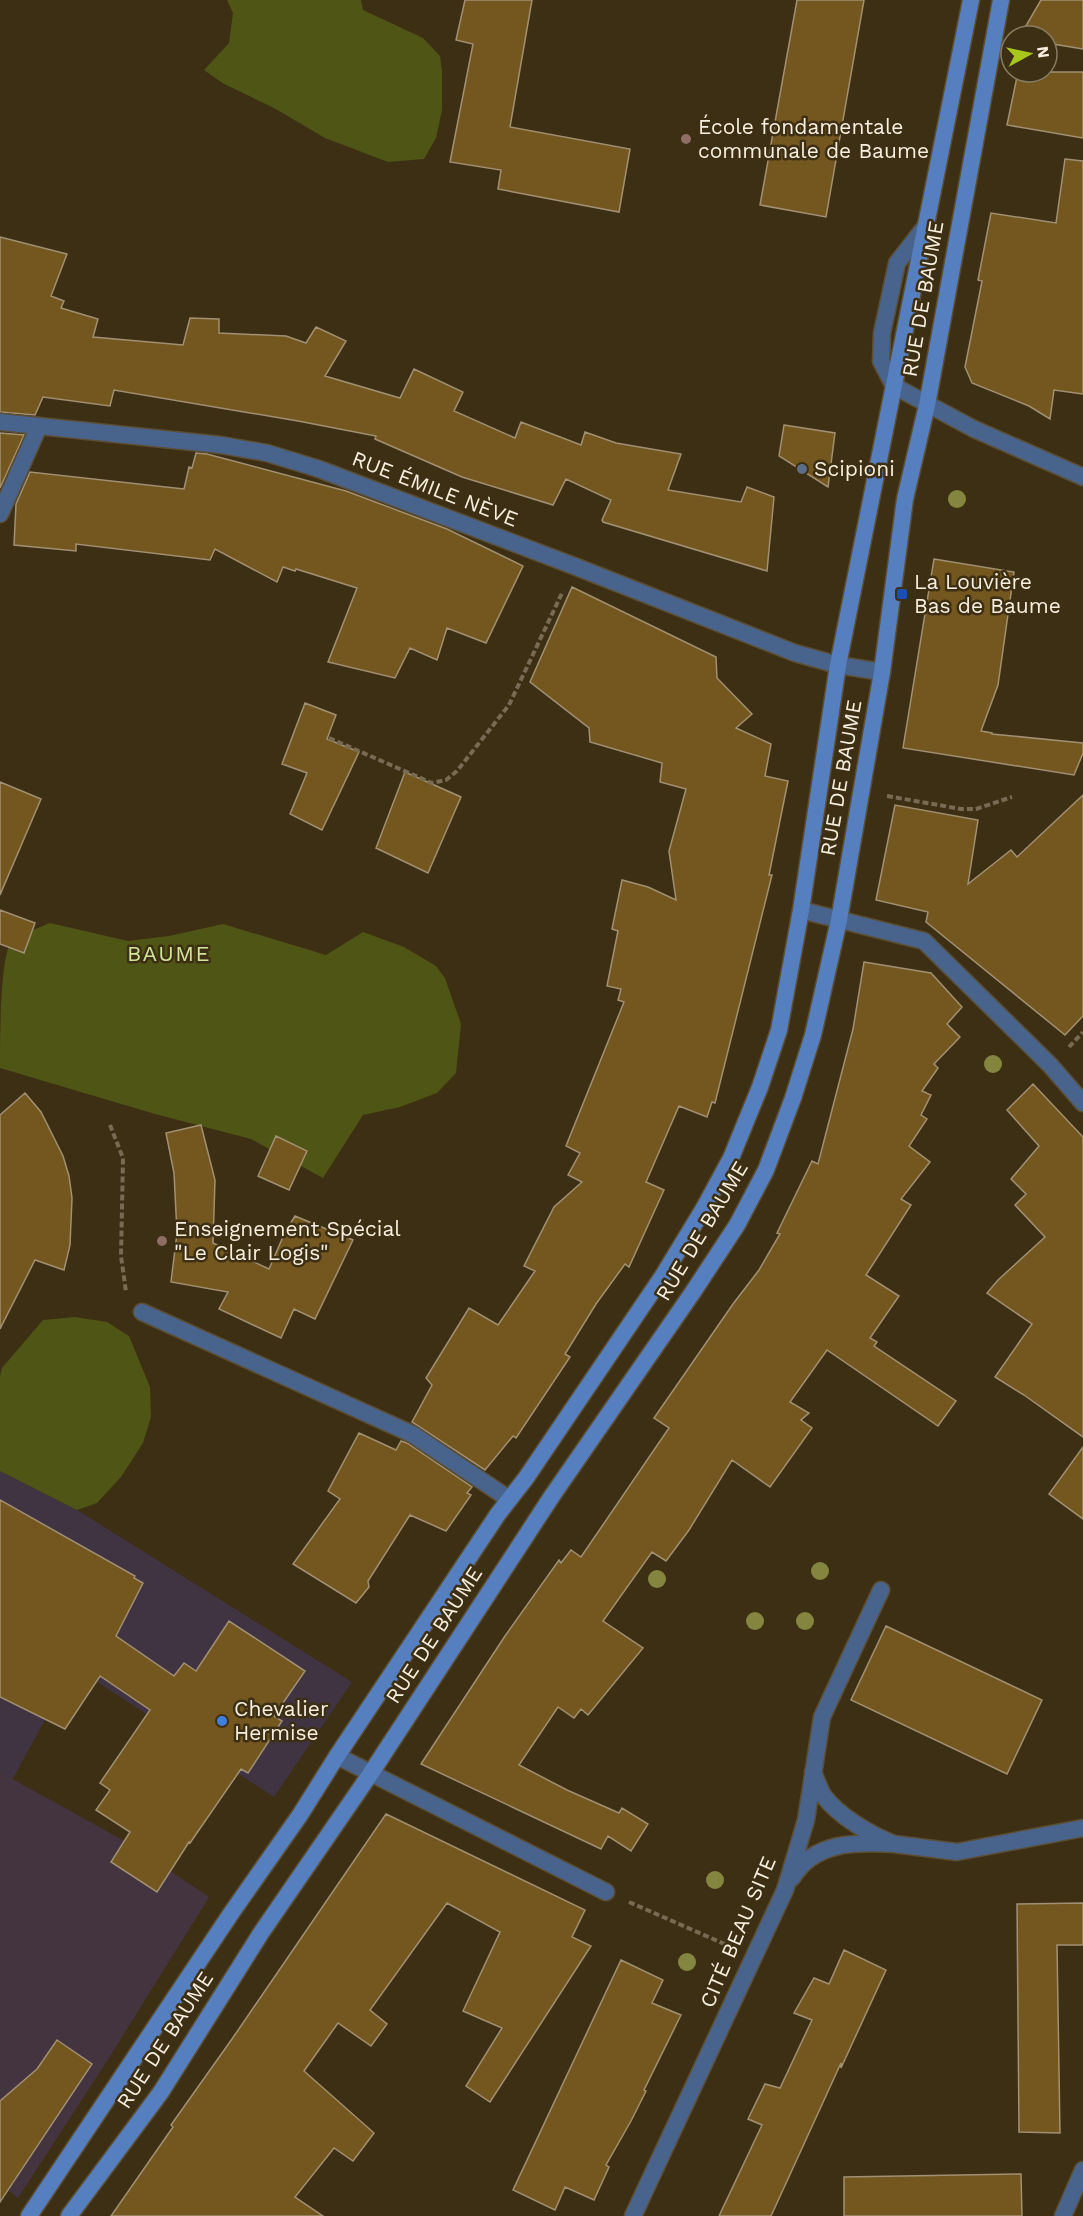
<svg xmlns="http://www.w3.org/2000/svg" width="1083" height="2216" viewBox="0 0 1083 2216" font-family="'Work Sans',sans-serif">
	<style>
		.commercial { fill: #403443 }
		.industrial { fill: #433440 }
		.green { fill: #4f5514 }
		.building { fill: #74571f; stroke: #a19073; stroke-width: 1.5 }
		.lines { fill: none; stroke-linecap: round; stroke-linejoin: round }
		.service-casing { stroke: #5b4e34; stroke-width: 19 }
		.minor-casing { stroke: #5b4e34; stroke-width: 19 }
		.secondary-casing { stroke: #5b4e34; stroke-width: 19 }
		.path { stroke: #786b54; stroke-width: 4; stroke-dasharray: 6 3; stroke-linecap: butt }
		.service { stroke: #49648c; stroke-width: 16 }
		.minor { stroke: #49648c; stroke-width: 16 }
		.secondary { stroke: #557fbf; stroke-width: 16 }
		.tree { fill: #84853e }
		.education-dot { fill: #8d6e63; stroke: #3d2f14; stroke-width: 2 }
		.service-dot { fill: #5c6f8a; stroke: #3d2f14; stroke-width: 2 }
		.transit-dot { fill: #1a4fb4; stroke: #3d2f14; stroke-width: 2 }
		.shop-dot { fill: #3f7fe0; stroke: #3d2f14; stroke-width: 2 }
		.labels { text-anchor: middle; stroke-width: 5; stroke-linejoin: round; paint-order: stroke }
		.poi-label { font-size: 21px; fill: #f8efdf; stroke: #3d2f14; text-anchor: start }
		.street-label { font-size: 21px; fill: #f8efdf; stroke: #3d2f14 }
		.neighbourhood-label { font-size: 22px; letter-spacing: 1.5px; fill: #d0e499; stroke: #3d2f14 }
	</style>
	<rect width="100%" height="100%" fill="#3d2f14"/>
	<!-- commercial -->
	<path class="commercial" d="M0,1471L77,1510L352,1682L274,1797L74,1667L12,1780L0,1772Z"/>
	<!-- industrial -->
	<path class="industrial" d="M0,1772L128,1843L209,1897L109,2058L18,2198L0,2184Z"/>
	<!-- green -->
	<path class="green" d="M227,0H361L363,10L423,38L440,56L442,71V110L436,138L424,159L388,162L325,138L274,108L224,84L204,70L229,43L233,13Z
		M50,923L128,941L169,936L223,924L326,955L363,932L404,947L436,966L445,978L461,1024L456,1073L437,1093L400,1107L363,1115L323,1178L251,1139L155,1114L0,1068C0,1040 0,968 9,946C19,934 36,929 50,923Z
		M75,1317L107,1322L129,1336L150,1387L151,1417L143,1443L121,1477L97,1503L77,1510L0,1471V1376L2,1368L43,1320Z"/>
	<!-- building -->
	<path class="building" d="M465,0H532L510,127L630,149L619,212L498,189L501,170L450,162L473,44L456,40Z
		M797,0H864L826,217L760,205Z
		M1041,0H1083V49L1047,43V36H1020Z
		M1018,72H1083V138L1007,125Z
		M1065,159L1083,161V394L1054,390L1050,419L1029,406L972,383L965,367L982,281L978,280L991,213L1056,223Z
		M0,237L67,254L51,296L64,301L61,308L98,319L93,337L183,345L190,318L219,319V333L286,336L306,343L316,327L346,341L325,376L400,398L414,369L463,392L454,411L515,438L521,422L581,445L585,432L616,443L681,454L668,490L741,502L747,487L774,497L767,571L603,522L602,520L611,500L566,479L553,505L462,477L375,439L376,436L298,421L114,390L110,406L43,397L35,415L0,412Z
		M784,425L835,433L828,487L779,456Z
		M0,433L24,435L0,488Z
		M196,453L207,454L346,491L447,529L523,566L486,643L447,628L437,660L410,648L395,678L328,662L357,588L296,569L295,571L283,567L277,582L215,549L210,560L76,544V551L14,545L16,504L30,472L184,489L189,467L192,468Z
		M934,559L1014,572L998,685L981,731L992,733V734L1083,743V753L1074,775L903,748Z
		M572,587L716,657L717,678L752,714L736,728L771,744L765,776L788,781L769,875H772L715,1103L712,1102L707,1117L679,1106L646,1182L664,1190L629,1267L625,1264L596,1304L565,1354L570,1357L516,1438L513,1436L485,1470L412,1422L432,1385L426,1378L469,1308L498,1325L535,1271L524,1266L554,1207L582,1182L568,1175L580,1153L566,1146L624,1002L618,1000L621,989L607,986L618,931L612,929L622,880L648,887L676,900L669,851L686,789L660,782L662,763L590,742L589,728L530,682Z
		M305,703L336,715L327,739L359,752L322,830L290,814L307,773L282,764Z
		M405,772L461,797L428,873L376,848Z
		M0,782L41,799L0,895Z
		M1083,795V1016L1065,1035L926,922L928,912L876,900L895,805L978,820L968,884L1011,850L1017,857Z
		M0,910L35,923L24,953L0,944Z
		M864,962L931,973L962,1007L947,1024L960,1037L934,1064L938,1068L922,1091L931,1095L921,1115L927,1119L909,1146L930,1162L901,1199L911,1205L866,1275L899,1296L870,1338L877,1342L874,1346L956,1401L938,1426L827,1350L790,1402L809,1413L801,1420L812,1428L770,1487L732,1460L689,1530L666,1561L652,1552L603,1621L643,1648L588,1715L581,1709L574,1718L558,1707L519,1765L567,1790L619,1813L622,1808L648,1824L631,1851L608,1836L601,1849L421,1764L505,1636L559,1560L561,1563L571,1550L581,1557L669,1428L654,1418L733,1304L759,1270L780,1234L777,1233L812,1161L818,1164L853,1029Z
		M1033,1084L1083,1137V1437L1024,1395L995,1377L1032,1324L987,1293L998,1280L1045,1237L1015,1205L1026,1194L1011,1179L1039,1146L1007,1110Z
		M25,1093L41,1112L63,1156L69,1176L72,1198L70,1245L64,1270L35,1260L0,1329V1115Z
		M201,1125L215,1180L213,1243L269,1269L285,1232L295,1216L353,1240L315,1319L294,1309L281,1338L219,1309L228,1292L171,1282L177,1233L174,1173L166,1133Z
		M276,1136L307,1151L289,1190L258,1176Z
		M359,1433L396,1450L401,1441L407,1443L472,1487L467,1493L471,1495L446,1531L410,1515L368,1581L369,1587L356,1603L293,1564L340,1499L328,1491Z
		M1083,1447V1519L1049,1494Z
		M0,1500L135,1576L134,1578L143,1583L116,1636L174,1676L184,1663L196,1671L229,1621L305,1671L274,1716L282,1721L248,1773L241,1769L190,1843L189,1842L157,1892L111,1862L130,1832L96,1810L110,1790L100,1783L150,1710L100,1676L65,1729L0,1697Z
		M886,1626L1042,1700L1007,1774L851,1700Z
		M386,1814L585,1910L572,1937L591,1946L490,2102L466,2086L502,2028L463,2011L500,1932L447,1903L370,2010L387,2024L371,2046L338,2023L304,2071L374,2133L353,2161L334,2148L295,2197L323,2216H111L173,2127L171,2125L232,2039Z
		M1083,1903V1945H1057L1060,2133L1019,2132L1017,1904Z
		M844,1950L886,1970L841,2068V2063L771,2216H719L762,2125L748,2119L765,2084L780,2088L812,2020L794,2013L814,1978L829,1984Z
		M621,1960L663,1980L652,2003L681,2015L644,2090L646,2091L631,2121L606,2165L609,2167L594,2200L565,2187L555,2210L513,2190Z
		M57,2040L92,2064L0,2202V2101L37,2069Z
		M1021,2174L1022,2216H844V2177Z"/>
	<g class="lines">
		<defs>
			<path id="service" d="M894,386L881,361L882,333L897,263L925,227
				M0,514L39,426
				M142,1312L412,1434L509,1499"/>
			<path id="minor" d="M894,386L974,429L1083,477
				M0,422L221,445L267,453L319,469L574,566L795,653L838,665L882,672
				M801,910L924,941L1050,1065L1083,1103
				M337,1756L606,1892
				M894,1844L957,1852L1083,1828
				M792,1878C814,1841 856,1842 894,1844C871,1835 838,1816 823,1795C819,1788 816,1779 813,1772
				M633,2216L785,1890L806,1820L822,1717L881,1590
				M1063,2216L1083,2170"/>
			<path id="secondary" d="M29,2216L232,1912L300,1815L337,1756L498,1514L526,1478L664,1274L704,1208L731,1158L760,1087L779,1030L801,910L838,665L971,0
				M69,2216L161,2092L261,1933L371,1773L552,1496L693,1292L737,1225L766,1170L793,1098L813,1035L839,920L882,672L905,499L927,405L1001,0"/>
		</defs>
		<!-- service casing -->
		<use href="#service" class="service-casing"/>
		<!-- minor casing -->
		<use href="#minor" class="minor-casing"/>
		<!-- secondary casing -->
		<use href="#secondary" class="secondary-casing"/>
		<!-- path -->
		<path class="path" d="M329,738L432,783L446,780L457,771L509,705L563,591
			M887,796L961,809H976L1012,797
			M1069,1047L1083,1032
			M110,1125L123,1158L121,1256L126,1292
			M629,1902L729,1946"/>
		<!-- service -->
		<use href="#service" class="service"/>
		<!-- minor -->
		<use href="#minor" class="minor"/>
		<!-- secondary -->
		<use href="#secondary" class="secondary"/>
	</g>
	<!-- trees -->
	<g class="tree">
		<circle cx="957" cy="499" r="9"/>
		<circle cx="993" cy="1064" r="9"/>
		<circle cx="820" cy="1571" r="9"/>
		<circle cx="657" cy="1579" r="9"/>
		<circle cx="755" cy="1621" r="9"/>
		<circle cx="805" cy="1621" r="9"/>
		<circle cx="715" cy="1880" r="9"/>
		<circle cx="687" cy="1962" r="9"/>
	</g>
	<!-- markers -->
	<g class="education-dot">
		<circle cx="686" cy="139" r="6"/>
		<circle cx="162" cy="1241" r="6"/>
	</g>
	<circle class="service-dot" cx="802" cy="469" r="6"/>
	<rect class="transit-dot" x="896" y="588" width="12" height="12" rx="3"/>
	<circle class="shop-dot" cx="222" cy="1721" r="6"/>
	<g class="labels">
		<!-- poi labels -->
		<g class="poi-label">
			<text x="698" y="134">École fondamentale<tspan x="698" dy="24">communale de Baume</tspan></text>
			<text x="814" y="476">Scipioni</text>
			<text x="914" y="589">La Louvière<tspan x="914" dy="24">Bas de Baume</tspan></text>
			<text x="174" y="1236">Enseignement Spécial<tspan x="174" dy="24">"Le Clair Logis"</tspan></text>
			<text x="234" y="1716">Chevalier<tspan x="234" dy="24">Hermise</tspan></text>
		</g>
		<!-- street labels -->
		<g class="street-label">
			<text transform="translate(923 299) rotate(-80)" y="7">RUE DE BAUME</text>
			<text transform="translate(435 489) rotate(21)" y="7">RUE ÉMILE NÈVE</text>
			<text transform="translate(841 778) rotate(-80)" y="7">RUE DE BAUME</text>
			<text transform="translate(702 1231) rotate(-59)" y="7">RUE DE BAUME</text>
			<text transform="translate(434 1635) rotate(-57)" y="7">RUE DE BAUME</text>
			<text transform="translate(738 1932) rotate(-67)" y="7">CITÉ BEAU SITE</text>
			<text transform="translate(165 2040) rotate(-57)" y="7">RUE DE BAUME</text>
		</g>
		<!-- neighbourhood labels -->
		<g class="neighbourhood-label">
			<text x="169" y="961">BAUME</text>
		</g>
	</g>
	<!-- north arrow -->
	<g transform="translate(1029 54) rotate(82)"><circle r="28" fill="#3d2f14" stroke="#887c65" stroke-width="1.5"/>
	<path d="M0-4.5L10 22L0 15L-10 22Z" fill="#a8c71d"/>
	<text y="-9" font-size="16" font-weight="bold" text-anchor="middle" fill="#f8efdf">N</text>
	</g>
</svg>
